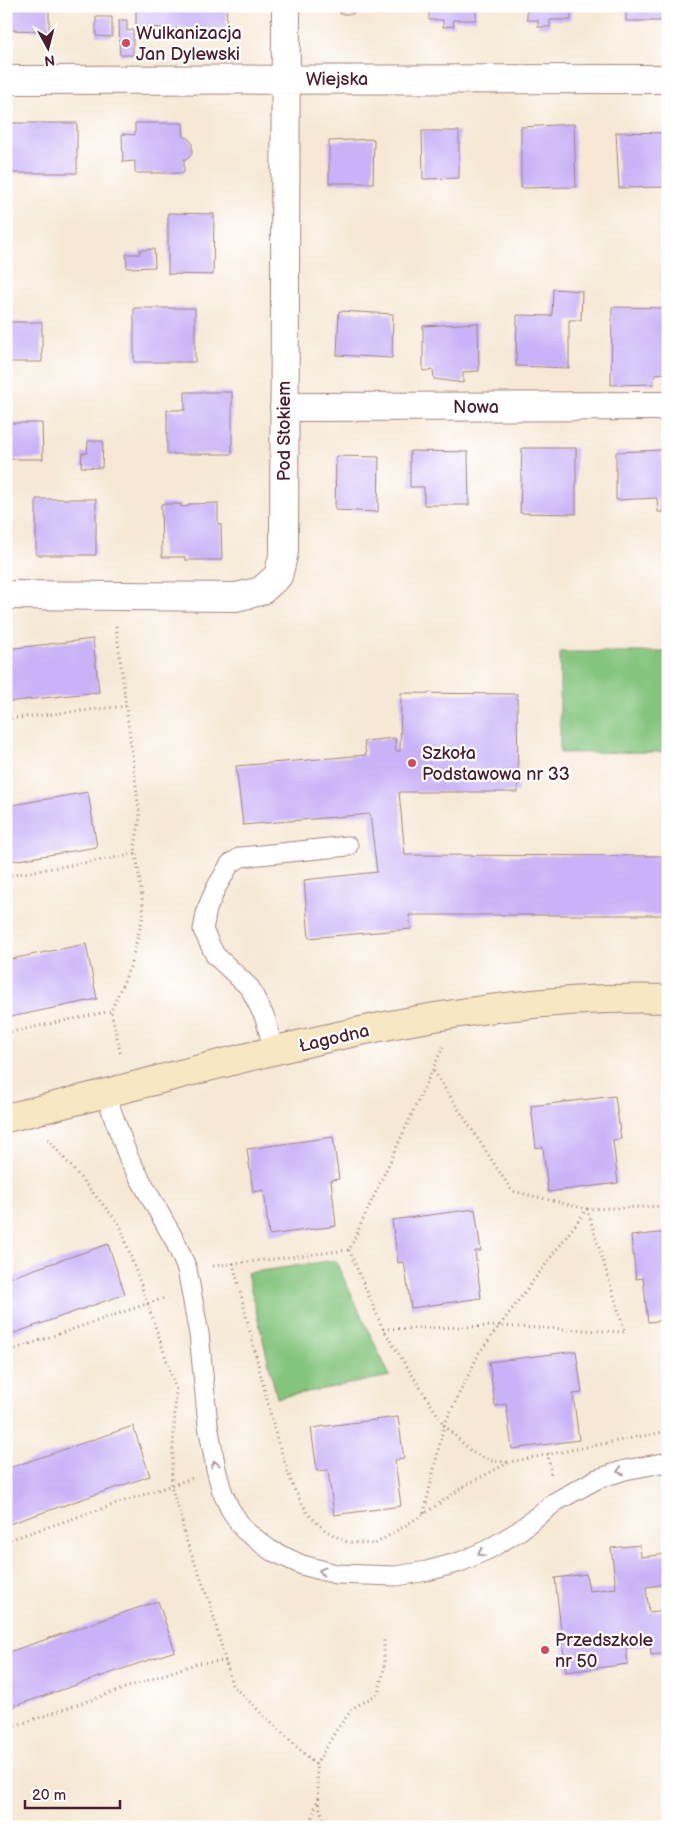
<svg xmlns="http://www.w3.org/2000/svg" width="674" height="1833" viewBox="0 0 674 1833" font-family="'Balsamiq Sans',sans-serif">
	<style>
		.green { fill: #84c57d; stroke: #677254 }
		.building { fill: #c9b2f7 }
		.lines { fill: none; stroke-linecap: round; stroke-linejoin: round }
		.lane-casing { stroke: #a08480; stroke-width: 21 }
		.street-casing { stroke: #a08480; stroke-width: 30 }
		.secondary-casing { stroke: #a08480; stroke-width: 30 }
		.path { stroke: #a08480; stroke-width: 3; stroke-dasharray: 1 4; stroke-linecap: butt }
		.lane { stroke: #fff; stroke-width: 19 }
		.street { stroke: #fff; stroke-width: 28 }
		.secondary { stroke: #f7e8c3; stroke-width: 28 }
		.oneway { stroke: #ae9aa0 }
		.poi-dot { fill: #d1495b; stroke: #fff; stroke-width: 2 }
		.labels { text-anchor: middle; stroke-width: 4.5; stroke-linejoin: round; paint-order: stroke }
		.poi-label { font-size: 18px; fill: #4a1f2b; stroke: #fff; text-anchor: start }
		.street-label { font-size: 18px; fill: #4a1f2b; stroke: #fff }
	</style>
	<rect width="100%" height="100%" fill="#fff"/>
	<filter id="ink" filterUnits="userSpaceOnUse"><feTurbulence type="fractalNoise" baseFrequency=".02" numOctaves="2"/><feDisplacementMap in="SourceGraphic" scale="10" xChannelSelector="R" yChannelSelector="G"/><feConvolveMatrix kernelMatrix="1 2 1 2 8 2 1 2 1" color-interpolation-filters="sRGB"/></filter>
	<filter id="wash" filterUnits="userSpaceOnUse"><feTurbulence type="fractalNoise" baseFrequency=".0096" numOctaves="4" result="noise"/><feDisplacementMap in="SourceGraphic" scale="20" xChannelSelector="R" yChannelSelector="G"/><feGaussianBlur stdDeviation="1.12" result="paint"/><feColorMatrix in="noise" values="0 0 0 0 0 0 0 0 0 0 0 0 0 0 0 0 0 1.4 0 .05"/><feComposite in="paint" operator="in"/></filter>
	<g filter="url(#wash)">
		<rect width="100%" height="100%" fill="#f6e8d4"/>
		<!-- green -->
		<path class="green" d="M560,652H668V752L560,753Z
			M335,1260L390,1376L277,1398L247,1273Z"/>
		<g id="blocks">
			<!-- building -->
			<path class="building" d="M6,6H49V31L6,30Z
				M136,6H227L226,30L136,27Z
				M340,6H363V11H353V14H340Z
				M429,6H476V20H453L454,26L443,27V20H429Z
				M527,6H571V20H550V27H538V20H527Z
				M616,6H664V21H626V11H617Z
				M96,17H112V37L96,36Z
				M119,20H127V31L133,30V55H120Z
				M6,123H77V173H6Z
				M135,123H183L184,137H187L192,143V154L187,159H184V173H135V161L123,162L122,134L135,135Z
				M574,124L576,187L521,188V127Z
				M422,131H459V178L423,179Z
				M616,132L668,133L667,187L619,188Z
				M374,139L373,183H329V141Z
				M168,213L214,214L213,275L168,274Z
				M154,249L155,267L127,268L126,254H140V250Z
				M553,289L582,291L581,320H569V368L516,366L517,315L552,316Z
				M612,307L668,308V373L655,374L654,384L611,385Z
				M134,308H195V362H134Z
				M339,311L393,314L392,358L337,355Z
				M6,322H42V362H6Z
				M478,323L479,371L463,372V383L434,379L433,370L423,371V326Z
				M185,392H232V454H167V410H185Z
				M6,423H42L43,459H6Z
				M88,441H103L102,468L81,467L82,453H87Z
				M522,448H576V514L520,513Z
				M661,450L662,459H668V512H658L657,498L616,500V452Z
				M410,451L468,452L469,505H424V487H410Z
				M336,456L379,457L378,512L335,510Z
				M36,499H96V555H36Z
				M218,503V524H221L222,560H185V557H162L161,504H181V507L189,506V504Z
				M93,639L99,692L6,702V649Z
				M401,693L517,694L518,792H399L405,855L668,856V915H409L411,929L309,938L304,880L377,872L370,814L243,825L236,766L366,755L364,741L395,738L396,751H400Z
				M88,792L97,847L6,862V806Z
				M86,944L97,999L6,1018V960Z
				M615,1096L621,1139L613,1140L618,1183L548,1192L543,1147L536,1148L531,1106Z
				M333,1137L339,1179L331,1180L336,1226L269,1235L264,1190L253,1192L247,1149Z
				M475,1209L481,1251H475L481,1298L411,1308L404,1262L398,1263L392,1220Z
				M668,1232V1320L648,1322L643,1278L636,1279L631,1236Z
				M108,1244L125,1294L6,1336V1279Z
				M576,1351L582,1393L573,1394L579,1440L512,1449L506,1404L495,1406L489,1362Z
				M398,1417L404,1459L395,1460L401,1506L334,1515L328,1470L317,1471L311,1428Z
				M133,1426L150,1476L6,1525V1469Z
				M640,1545L641,1557L668,1554V1584L646,1587L649,1612L668,1610V1653L651,1655L650,1645L626,1648L628,1664L566,1672L555,1578L586,1574L589,1591L616,1588L611,1548Z
				M158,1601L175,1651L6,1709V1653Z"/>
		</g>
	</g>
	<g filter="url(#ink)">
		<use href="#blocks" fill-opacity="0" stroke="#a08480" stroke-width="1"/>
		<g class="lines">
			<defs>
				<path id="lane" d="M274,1051L265,1018L250,988L215,955L203,930L207,909L216,888L230,864L241,857L348,846
					M105,1093L129,1159L175,1241L187,1269L199,1334L208,1425L216,1469L222,1491L230,1509L244,1530L270,1550L302,1565L336,1574L396,1576L427,1571L460,1562L489,1549L519,1531L555,1502L597,1479L625,1470L668,1462"/>
				<path id="street" d="M6,80L668,79
					M284,407L668,406
					M6,595L236,597L261,591L278,576L284,552L286,6"/>
				<path id="secondary" d="M6,1118C223,1067 443,992 668,999"/>
			</defs>
			<!-- lane casing -->
			<use href="#lane" class="lane-casing"/>
			<!-- street casing -->
			<use href="#street" class="street-casing"/>
			<!-- secondary casing -->
			<use href="#secondary" class="secondary-casing"/>
			<!-- path -->
			<path class="path" d="M116,626L140,818L135,846L144,912L130,967L111,1011L121,1056
				M6,719L126,706
				M6,876L136,854
				M6,1033L111,1011
				M48,1139L120,1225L161,1343L176,1390L171,1486L182,1520L184,1534L209,1600L232,1685L316,1765L320,1809L326,1827
				M668,1175L664,1181L668,1188
				M349,1250L383,1329L444,1425L472,1452L491,1461L508,1462
				M233,1263L276,1436L293,1487L308,1514L326,1531L347,1542L375,1544L424,1514L466,1485L510,1462L668,1431
				M213,1266L349,1250L443,1047
				M383,1329L499,1326L625,1332L587,1209L512,1191L433,1070
				M6,1352L167,1297
				M548,1453L551,1475
				M424,1513L444,1425L479,1353L587,1209L668,1206
				M6,1541L193,1478
				M6,1729L198,1663L226,1661
				M316,1765L335,1732L353,1708L378,1694L384,1669V1638
				M310,1827L318,1797"/>
			<!-- lane -->
			<use href="#lane" class="lane"/>
			<!-- street -->
			<use href="#street" class="street"/>
			<!-- secondary -->
			<use href="#secondary" class="secondary"/>
		</g>
		<!-- one-way arrows -->
		<defs><path id="oneway-chevron" d="M-2-3.5L2.5 0L-2 3.5" fill="none" stroke-width="1.6" stroke-linecap="round" stroke-linejoin="round" transform="scale(1.25)"/></defs>
		<g class="oneway">
			<use href="#oneway-chevron" transform="translate(215 1464) rotate(-102)"/>
			<use href="#oneway-chevron" transform="translate(620 1471) rotate(163)"/>
			<use href="#oneway-chevron" transform="translate(481 1553) rotate(157)"/>
			<use href="#oneway-chevron" transform="translate(322 1571) rotate(-165)"/>
		</g>
	</g>
	<!-- markers -->
	<g class="poi-dot">
		<circle cx="126" cy="43" r="5"/>
		<circle cx="412" cy="763" r="5"/>
		<circle cx="545" cy="1650" r="5"/>
	</g>
	<g class="labels">
		<!-- poi labels -->
		<g class="poi-label">
			<text x="136" y="39">Wulkanizacja<tspan x="136" dy="21">Jan Dylewski</tspan></text>
			<text x="422" y="759">Szkoła<tspan x="422" dy="21">Podstawowa nr 33</tspan></text>
			<text x="555" y="1646">Przedszkole<tspan x="555" dy="21">nr 50</tspan></text>
		</g>
		<!-- street labels -->
		<g class="street-label">
			<text x="337" y="85">Wiejska</text>
			<text x="476" y="413">Nowa</text>
			<text transform="translate(284 431) rotate(-90)" y="6">Pod Stokiem</text>
			<text transform="translate(334 1038) rotate(-13)" y="6">Łagodna</text>
		</g>
	</g>
	<!-- margin -->
	<rect width="674" height="1833" fill="none" stroke="#fff" stroke-width="25"/>
	<!-- north arrow -->
	<g transform="translate(48 48) rotate(173)" stroke="#ffffff" stroke-width="4" paint-order="stroke">
	<path d="M0-4L9 19L0 12L-9 19Z" fill="#4a1f2b"/>
	<text y="-8" font-size="14" font-weight="bold" text-anchor="middle" fill="#4a1f2b">N</text>
	</g>
	<!-- scale -->
	<path d="M25 1800v8h95v-8" fill="none" stroke="#4a1f2b" stroke-width="2.5"/>
	<text x="32" y="1800" font-size="15" fill="#4a1f2b" stroke="#ffffff" stroke-width="4" paint-order="stroke">20 m</text>
</svg>
